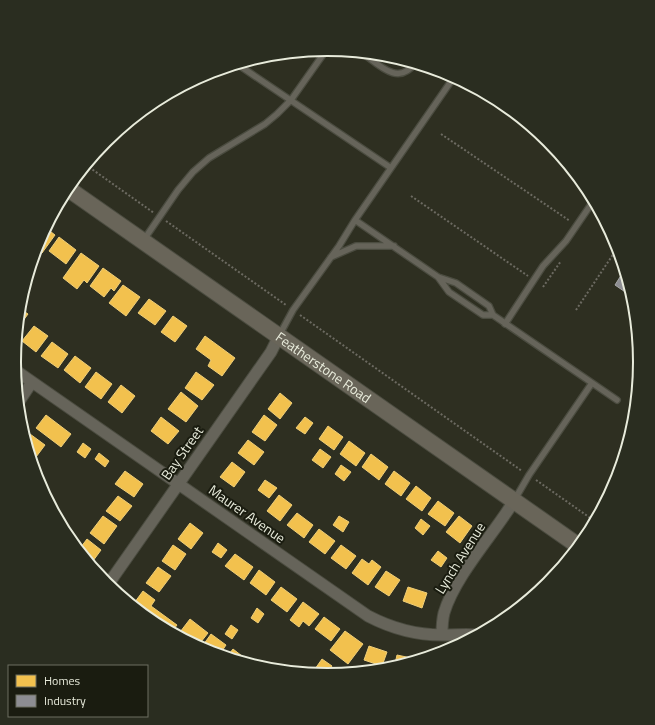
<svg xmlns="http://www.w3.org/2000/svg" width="655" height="725" viewBox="0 0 655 725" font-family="'Titillium Web',sans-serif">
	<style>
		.homes { fill: #f2c14e; stroke: #efce78 }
		.industry { fill: #8d8d92; stroke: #a8a9a8 }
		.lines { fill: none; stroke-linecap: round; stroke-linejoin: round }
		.lane-casing { stroke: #4b4c40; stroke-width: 8 }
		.street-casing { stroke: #4b4c40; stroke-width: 13 }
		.secondary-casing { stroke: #4b4c40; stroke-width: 18 }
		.path { stroke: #6c6a61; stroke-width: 2; stroke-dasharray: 2 2; stroke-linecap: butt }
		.lane { stroke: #66645a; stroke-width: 5.5 }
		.street { stroke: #66645a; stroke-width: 11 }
		.secondary { stroke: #696559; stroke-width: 16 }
		.labels { text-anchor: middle; stroke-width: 4; stroke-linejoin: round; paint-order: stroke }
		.street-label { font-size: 14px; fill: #e8ebdb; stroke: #1a1c10 }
		.rim { fill: none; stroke: #e8ebdb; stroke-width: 2 }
	</style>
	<rect width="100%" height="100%" fill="#2e2f21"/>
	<!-- homes -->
	<path class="homes" d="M46,228L55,235L42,253L36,248Z
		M59,237L76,250L66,264L49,251Z
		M81,253L99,266L87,283L84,280L77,289L63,278Z
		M103,268L121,281L114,291L111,288L104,297L90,286Z
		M123,285L140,297L126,316L109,303Z
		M149,299L166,311L155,325L138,313Z
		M19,308L28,314L17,329Z
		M173,316L187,326L175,342L161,332Z
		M34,326L48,336L36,352L22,341Z
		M205,336L235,358L222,376L208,366L211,360L196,349Z
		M52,342L68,354L58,368L41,356Z
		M75,356L91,368L80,383L64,370Z
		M96,372L112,384L101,399L85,387Z
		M196,372L214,385L202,400L185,388Z
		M121,385L135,396L122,413L108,402Z
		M181,392L198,406L186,422L168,409Z
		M280,393L292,403L280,419L268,409Z
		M46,415L71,434L61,447L36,428Z
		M264,415L277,425L265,441L252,432Z
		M161,417L179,431L168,444L151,431Z
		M305,417L313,423L305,434L296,428Z
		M328,426L343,437L334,450L319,439Z
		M30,434L45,445L33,461L31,459L25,441Z
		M248,440L264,452L254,465L238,453Z
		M349,441L365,453L356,466L340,454Z
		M83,443L91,449L85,458L77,452Z
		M320,449L331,457L323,468L312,460Z
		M99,453L109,461L105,467L95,459Z
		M371,454L388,467L379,480L362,467Z
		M232,462L245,472L234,487L220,477Z
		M341,465L351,472L344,481L335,474Z
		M125,471L143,484L134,497L115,484Z
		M394,471L410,483L401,496L385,484Z
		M265,480L277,488L269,498L258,490Z
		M416,486L431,498L422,511L406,499Z
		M279,495L292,505L280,521L267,511Z
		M118,496L132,506L120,521L106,511Z
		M438,501L454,513L445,526L428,514Z
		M297,513L313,525L304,538L287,525Z
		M103,516L117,526L104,544L90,533Z
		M339,516L349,522L343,532L333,525Z
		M459,516L472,526L460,543L446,532Z
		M421,519L430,526L423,535L415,528Z
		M190,523L203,533L191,549L178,539Z
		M319,529L335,541L325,554L309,542Z
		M87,539L101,550L90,565L78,551Z
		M218,543L227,550L221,558L212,552Z
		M173,545L186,554L175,570L162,561Z
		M341,545L356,556L346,569L331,558Z
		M438,551L447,558L441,567L431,560Z
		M235,554L253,567L244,580L225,566Z
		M362,559L369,564L372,560L381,567L368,585L352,573Z
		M158,567L171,576L159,592L146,583Z
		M259,570L275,582L266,595L250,583Z
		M386,571L400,580L389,596L375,587Z
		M281,587L297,599L287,612L271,600Z
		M408,587L427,593L422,608L403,601Z
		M143,591L155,600L151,606L177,625L171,633L153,623L132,606Z
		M303,602L319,614L309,626L303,621L299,627L290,620Z
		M257,608L264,614L258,623L251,618Z
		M324,617L340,629L331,641L315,629Z
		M190,619L208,633L197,647L177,636Z
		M231,625L238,630L232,639L225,634Z
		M345,631L363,644L348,664L330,650Z
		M211,634L226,645L222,651L225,654L223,657L207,652L201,648Z
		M369,646L387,652L382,666L364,660Z
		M233,649L251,663L249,665L226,658Z
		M397,655L416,659L415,662L394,668Z
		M322,659L332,666L325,676L315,669Z"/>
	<!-- industry -->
	<path class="industry" d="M625,269L634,298L615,285Z"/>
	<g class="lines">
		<defs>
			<path id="lane" d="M361,52C378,64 398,87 415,63
				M237,64L391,168L355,220L339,246L293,310L280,334
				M391,168L454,77
				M355,220L438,277L456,283L489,306L493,315L617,400
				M143,241L178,190L193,172L209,158L265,124L277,114L291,100L327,49
				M331,257L356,246H394
				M438,277L449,292L483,315H493
				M505,324L543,266L566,241L594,200
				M515,499L529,475L592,383"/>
			<path id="street" d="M15,370L368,616C391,628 416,635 442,635C455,635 467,634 479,635
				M18,403L32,382
				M107,586L271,352L279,336
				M442,635C442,628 442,621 444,613C455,576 493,535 514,501"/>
			<g id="secondary">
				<path id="s1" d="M67,188L580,547"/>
			</g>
		</defs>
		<!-- lane casing -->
		<use href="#lane" class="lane-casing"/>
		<!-- street casing -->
		<use href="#street" class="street-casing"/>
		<!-- secondary casing -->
		<use href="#secondary" class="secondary-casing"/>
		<!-- path -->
		<path class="path" d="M441,134L570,221
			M86,165L154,213
			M411,196L528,276
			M166,221L286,305
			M543,287L561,261
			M576,310L618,247
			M300,315L522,471
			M536,480L596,522"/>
		<!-- lane -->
		<use href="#lane" class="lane"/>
		<!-- street -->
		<use href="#street" class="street"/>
		<!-- secondary -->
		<use href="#secondary" class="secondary"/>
	</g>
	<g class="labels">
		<!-- street labels -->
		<g class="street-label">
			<text dy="5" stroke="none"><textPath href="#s1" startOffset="313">Featherstone Road</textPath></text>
			<text transform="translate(182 453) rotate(-55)" y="5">Bay Street</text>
			<text transform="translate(247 514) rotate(35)" y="5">Maurer Avenue</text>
			<text transform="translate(460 558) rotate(-58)" y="5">Lynch Avenue</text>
		</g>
	</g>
	<!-- crop -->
	<path d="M0 0H655V725H0ZM21 362a306 306 0 1 1 612 0a306 306 0 1 1-612 0Z" fill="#2a2d20" fill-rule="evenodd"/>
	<path class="rim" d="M21 362a306 306 0 1 1 612 0a306 306 0 1 1-612 0Z"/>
	<!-- legend -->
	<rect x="8" y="665" width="140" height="52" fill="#1a1c10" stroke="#6c6f61"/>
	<rect x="16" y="675" width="20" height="12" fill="#f2c14e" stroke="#6c6f61"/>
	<text x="44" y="685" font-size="12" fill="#e8ebdb">Homes</text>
	<rect x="16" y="695" width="20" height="12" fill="#8d8d92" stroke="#6c6f61"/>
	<text x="44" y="705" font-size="12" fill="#e8ebdb">Industry</text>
</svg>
